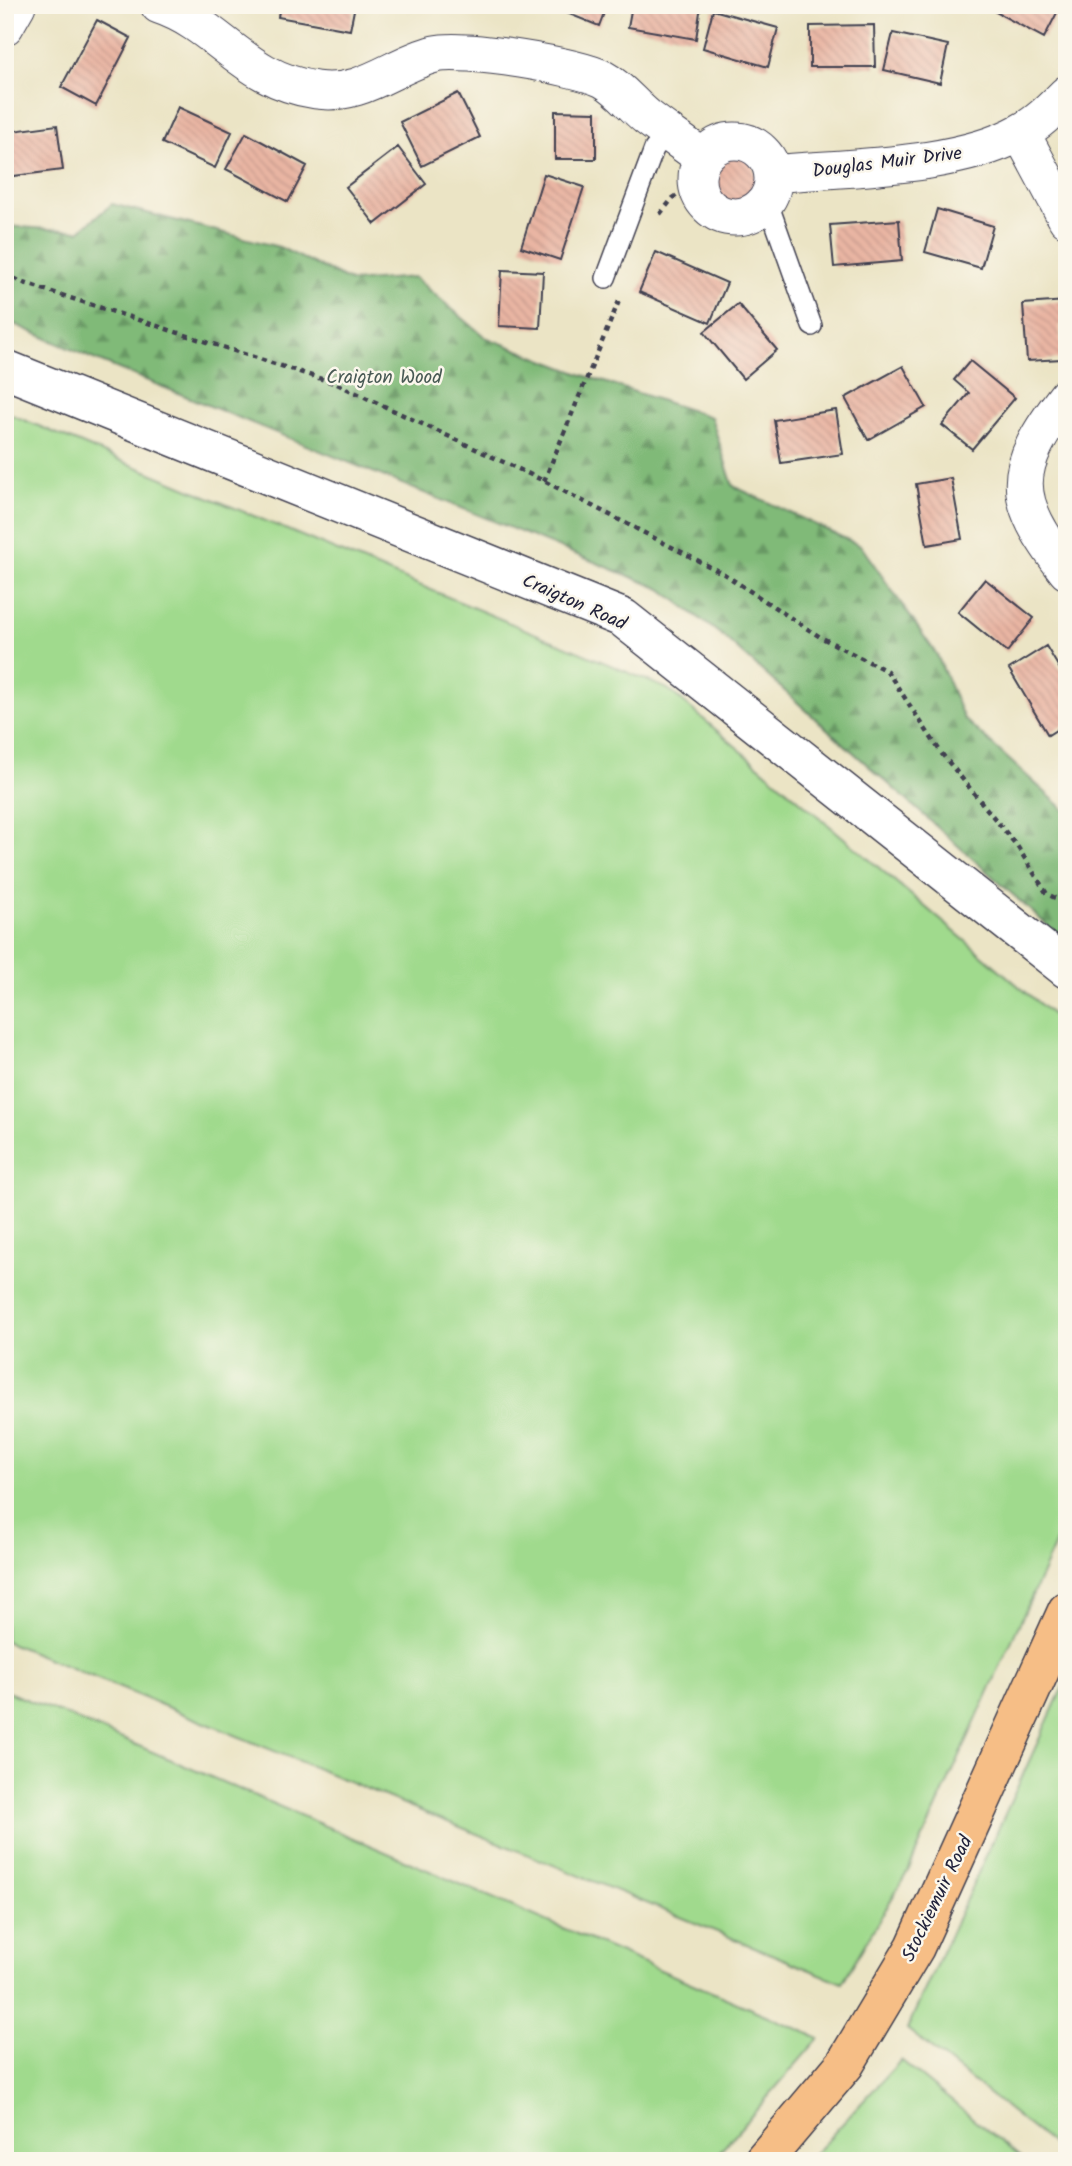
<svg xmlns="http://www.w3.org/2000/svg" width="1072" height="2166" viewBox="0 0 1072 2166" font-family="Kalam,sans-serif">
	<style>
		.green { fill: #a0da8d; stroke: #617e64; stroke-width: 2 }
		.forest { fill: url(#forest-firs); stroke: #516e5a; stroke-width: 2 }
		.building { fill: url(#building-back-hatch) }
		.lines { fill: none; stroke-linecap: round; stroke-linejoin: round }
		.service-casing { stroke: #403f50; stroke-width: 22 }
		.minor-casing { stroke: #403f50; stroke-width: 39 }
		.tertiary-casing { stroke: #403f50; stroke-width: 41 }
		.primary-casing { stroke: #403f50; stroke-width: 41 }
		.path { stroke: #403f50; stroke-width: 4.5; stroke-dasharray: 5 5; stroke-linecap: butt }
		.service { stroke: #fff; stroke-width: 19 }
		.minor { stroke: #fff; stroke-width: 37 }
		.tertiary { stroke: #fff; stroke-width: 38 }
		.primary { stroke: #f6be86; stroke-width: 38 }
		.labels { text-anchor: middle; stroke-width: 5; stroke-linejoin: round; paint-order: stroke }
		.street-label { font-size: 19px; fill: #22223b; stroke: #fbf7ec }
		.park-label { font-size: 19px; fill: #485954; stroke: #fbf7ec }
	</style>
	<defs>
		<pattern id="forest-firs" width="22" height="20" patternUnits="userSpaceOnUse" patternTransform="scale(1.75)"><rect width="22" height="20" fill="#80ba78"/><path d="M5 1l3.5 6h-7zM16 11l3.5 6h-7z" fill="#689764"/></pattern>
		<pattern id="building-back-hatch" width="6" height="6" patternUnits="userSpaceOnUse" patternTransform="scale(1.75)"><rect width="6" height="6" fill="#e9b5a3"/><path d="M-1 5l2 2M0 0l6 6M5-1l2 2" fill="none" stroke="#c89b8d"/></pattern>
	</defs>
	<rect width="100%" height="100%" fill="#fbf7ec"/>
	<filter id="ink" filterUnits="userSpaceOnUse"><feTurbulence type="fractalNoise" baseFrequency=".0143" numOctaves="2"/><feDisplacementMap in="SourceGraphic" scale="14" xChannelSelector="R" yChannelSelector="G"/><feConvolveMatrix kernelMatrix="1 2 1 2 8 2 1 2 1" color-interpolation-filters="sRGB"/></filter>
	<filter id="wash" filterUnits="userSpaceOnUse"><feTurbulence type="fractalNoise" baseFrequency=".00686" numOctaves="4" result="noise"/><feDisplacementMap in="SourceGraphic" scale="28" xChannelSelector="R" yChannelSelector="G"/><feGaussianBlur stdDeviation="1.57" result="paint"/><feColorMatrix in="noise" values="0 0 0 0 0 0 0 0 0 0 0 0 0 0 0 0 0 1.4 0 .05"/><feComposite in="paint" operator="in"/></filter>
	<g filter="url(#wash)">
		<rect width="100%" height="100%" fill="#ebe4c5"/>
		<!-- green -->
		<path class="green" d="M5,412L668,689L1067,1027V1518L908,1871L842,1983L5,1641Z
			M1067,1678V2156L907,2029Z
			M5,1691L71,1717L819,2038L712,2161H5Z
			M901,2060L1025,2161H808Z"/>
		<!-- forest -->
		<path class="forest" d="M112,204L279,247L352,282L414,277L485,337L580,374L711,417L733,486L861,546L937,655L964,719L1067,812V943L724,637L661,589L89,357L5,320V226L79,231Z"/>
		<g id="blocks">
			<!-- building -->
			<path class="building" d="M280,5H355L350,30L278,17Z
				M547,5H607L599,26Z
				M632,5H701L696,39L628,27Z
				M983,5H1061L1044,38Z
				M713,10L778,28L768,67L703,48Z
				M97,20L131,38L96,106L61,87Z
				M874,25L875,67H810V26Z
				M893,33L948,45L940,83L884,70Z
				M458,93L480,137L422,166L400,122Z
				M178,107L232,132L215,168L162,143Z
				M555,111L596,112V159H555Z
				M57,125L63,170L5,177V132Z
				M246,133L307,166L288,202L226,169Z
				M398,147L426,184L375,224L346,187Z
				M708 179a24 24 0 1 1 48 0a24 24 0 1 1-48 0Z
				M544,174L584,187L560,260L521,247Z
				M937,209L993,226L981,268L925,252Z
				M899,220L902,261L834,267L830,225Z
				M656,252L727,283L710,323L639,292Z
				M502,270L543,272L540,328L499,326Z
				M1067,301V325H1060L1062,359L1027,361L1023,304Z
				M738,304L777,350L743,379L704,332Z
				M970,361L1015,398L972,449L942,425L969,393L954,380Z
				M903,366L926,407L868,440L845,398Z
				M836,410L843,454L781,463L774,420Z
				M951,478L962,539L927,545L916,484Z
				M985,579L1034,618L1007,652L958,612Z
				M1046,646L1067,681V723L1048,735L1009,669Z"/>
		</g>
	</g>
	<g filter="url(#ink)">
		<use href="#blocks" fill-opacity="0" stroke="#403f50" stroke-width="2"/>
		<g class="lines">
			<defs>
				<path id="service" d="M767,200L812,326
					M606,278L654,149L668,132"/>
				<path id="minor" d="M159,5C219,25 244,80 316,90C363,97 392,65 435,54C463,47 577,66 603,79C620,88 632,105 647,117C665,131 685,144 703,158
					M5,26L17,5
					M1021,133L1067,219
					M697 179a38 38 0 1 1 76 0a38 38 0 1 1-76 0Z
					M773,174C846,167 957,168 1021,132C1039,123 1053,108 1067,94
					M1067,396C1010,470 1010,497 1067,571"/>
				<path id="tertiary" d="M5,369L623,618L1067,969"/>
				<path id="primary" d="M763,2161L845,2064L915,1947L1067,1611"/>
			</defs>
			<!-- service casing -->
			<use href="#service" class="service-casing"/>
			<!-- minor casing -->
			<use href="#minor" class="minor-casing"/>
			<!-- tertiary casing -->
			<use href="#tertiary" class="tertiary-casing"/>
			<!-- primary casing -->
			<use href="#primary" class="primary-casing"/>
			<!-- path -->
			<path class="path" d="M660,214L673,198L686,189
				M5,274L24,283L337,384L544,481L724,574L820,637L887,671L942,754L1017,846L1047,894L1067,904
				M544,481L619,301"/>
			<!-- service -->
			<use href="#service" class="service"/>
			<!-- minor -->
			<use href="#minor" class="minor"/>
			<!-- tertiary -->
			<use href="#tertiary" class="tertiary"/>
			<!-- primary -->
			<use href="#primary" class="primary"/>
		</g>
	</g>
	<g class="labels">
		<!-- street labels -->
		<g class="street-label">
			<text transform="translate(887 161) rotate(-7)" y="7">Douglas Muir Drive</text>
			<text transform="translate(575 601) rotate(24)" y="7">Craigton Road</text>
			<text transform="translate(936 1898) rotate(-64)" y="7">Stockiemuir Road</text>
		</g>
		<!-- park labels -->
		<g class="park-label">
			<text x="384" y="383">Craigton Wood</text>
		</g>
	</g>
	<!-- margin -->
	<rect width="1072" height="2166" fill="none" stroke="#fbf7ec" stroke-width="28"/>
</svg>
